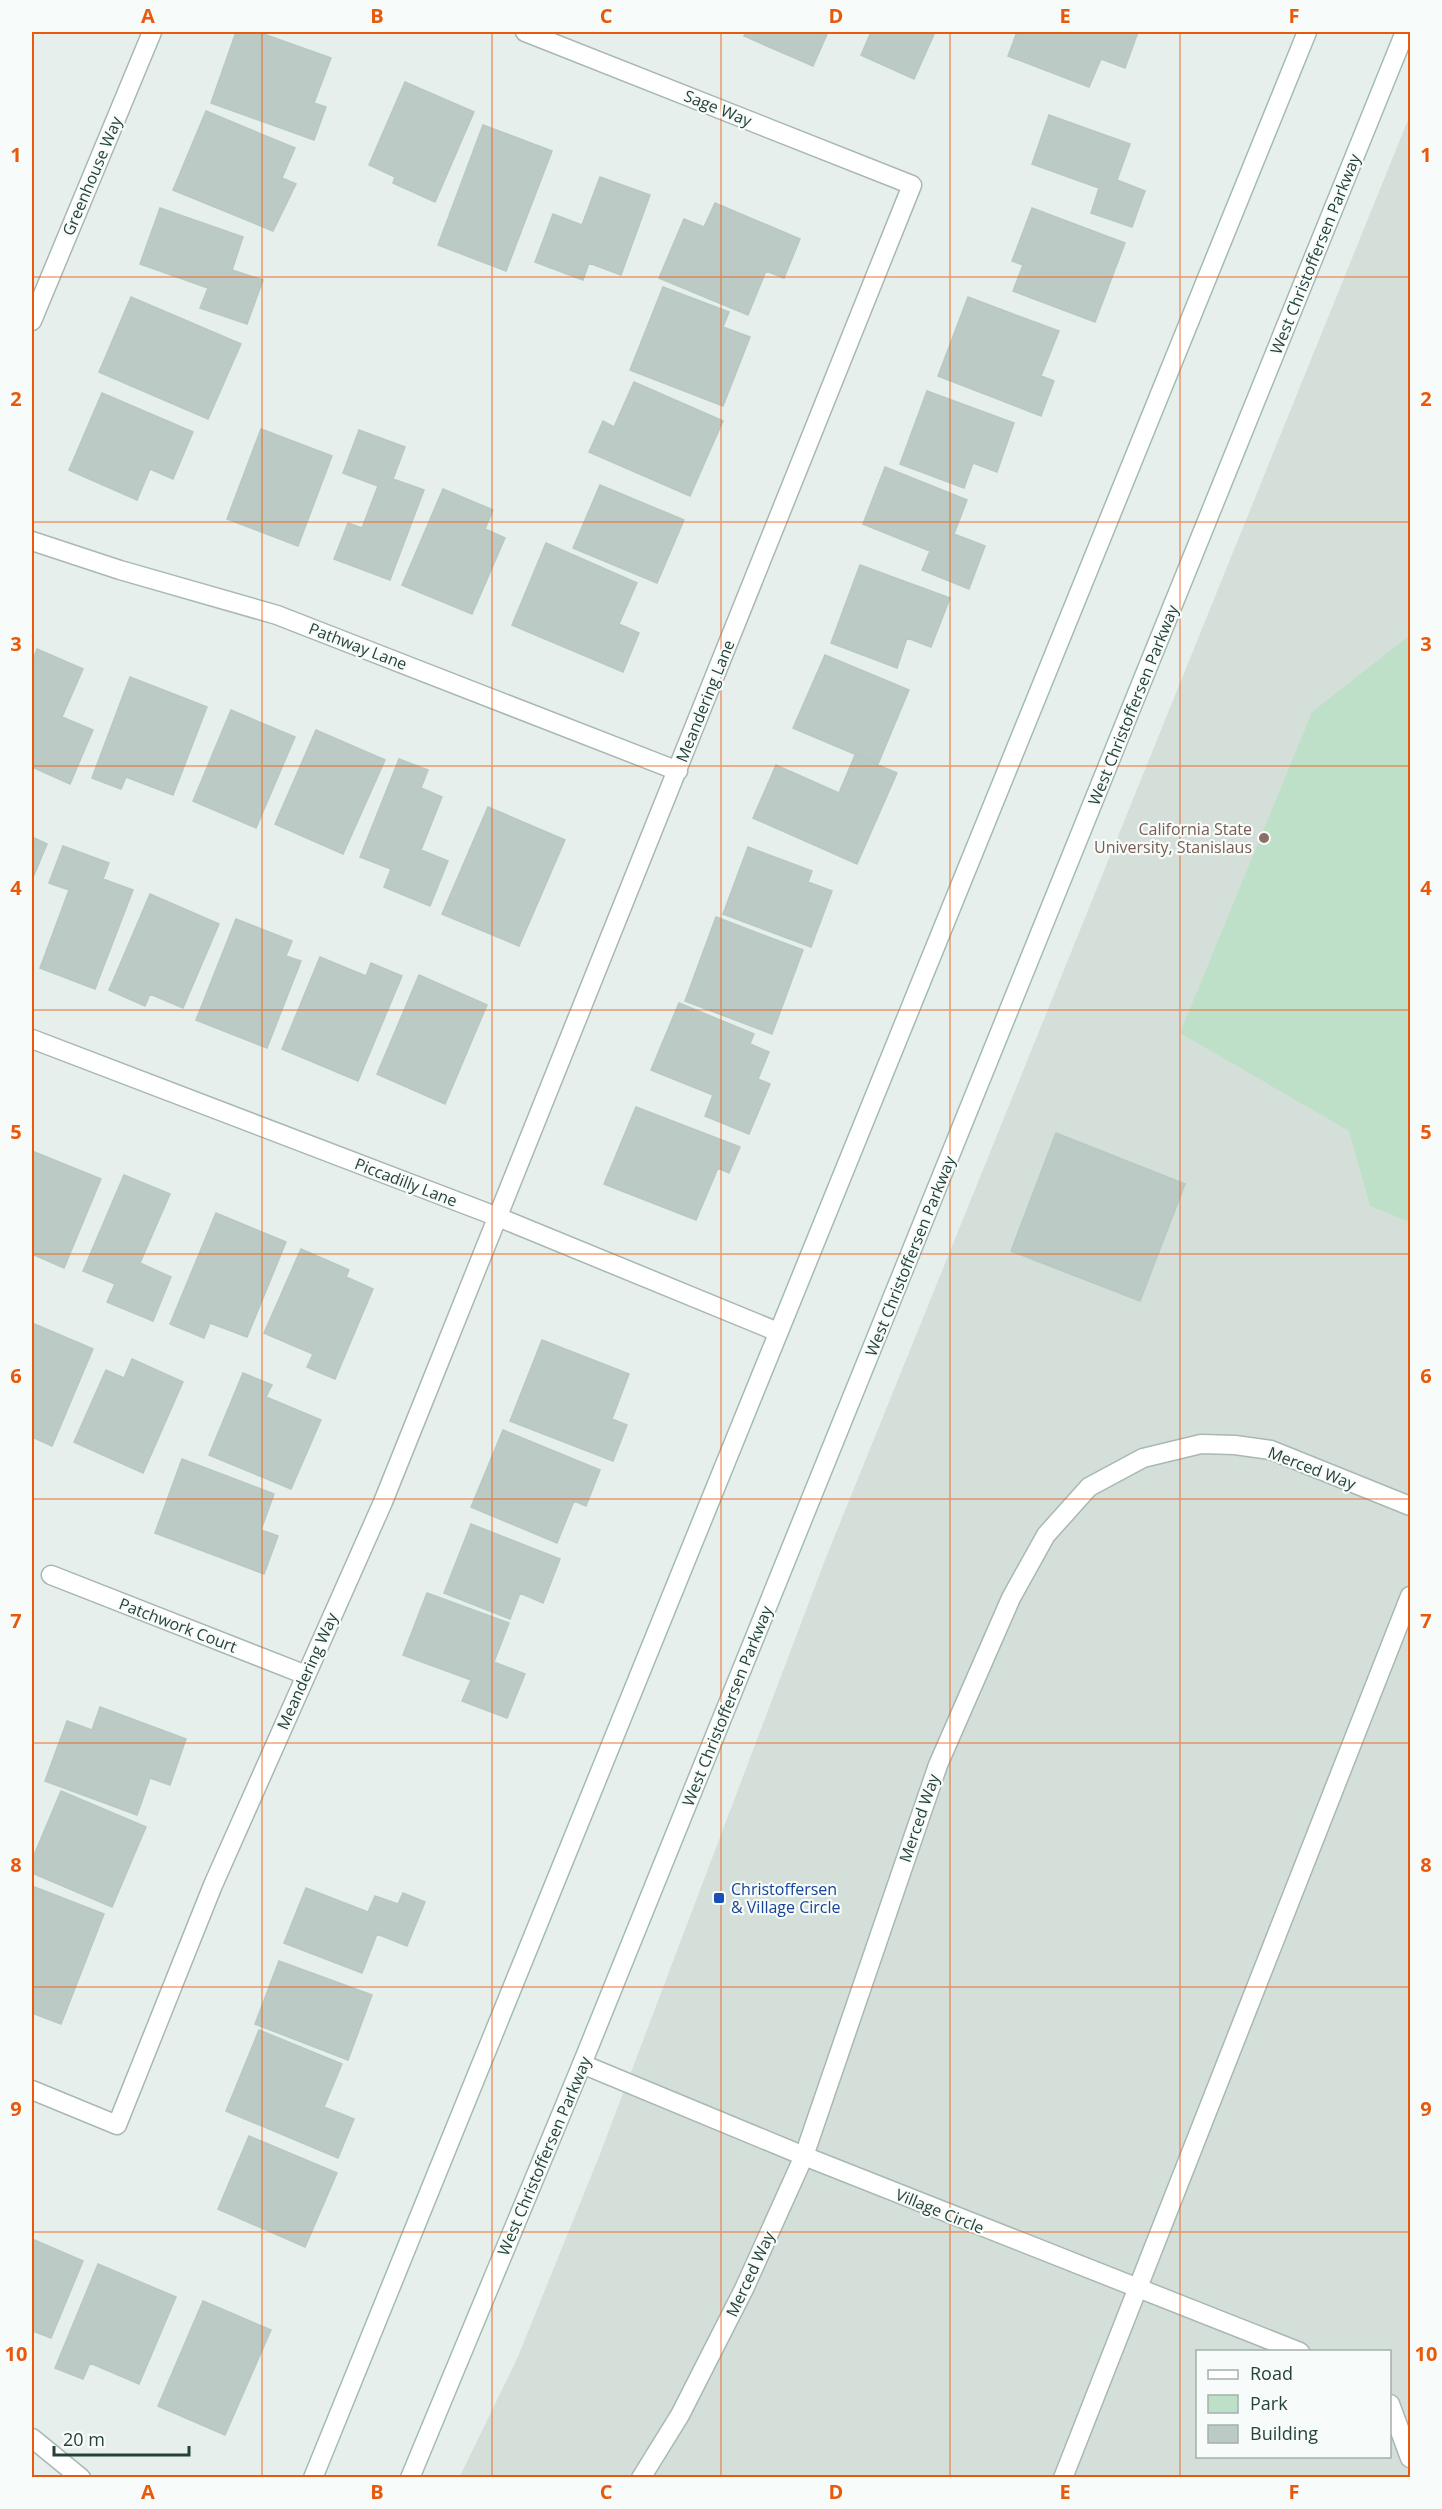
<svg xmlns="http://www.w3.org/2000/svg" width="1442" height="2509" viewBox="0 0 1442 2509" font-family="'Open Sans',sans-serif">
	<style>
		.built { fill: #d4dfda; fill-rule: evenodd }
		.green { fill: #bfe0c8 }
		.building { fill: #bbcac4; stroke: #b8c9c2; stroke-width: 1.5 }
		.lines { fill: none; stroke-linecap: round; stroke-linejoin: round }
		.lane-casing { stroke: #a8b8b2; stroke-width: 21 }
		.street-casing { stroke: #a8b8b2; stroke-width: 21 }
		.secondary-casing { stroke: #a4bbb3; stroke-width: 21 }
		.lane { stroke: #fff; stroke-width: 18 }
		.street { stroke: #fff; stroke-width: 18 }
		.secondary { stroke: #fff; stroke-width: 18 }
		.grid { fill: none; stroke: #e8590c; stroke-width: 1.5; stroke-opacity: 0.55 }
		.education-dot { fill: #8d6e63; stroke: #f7fbf9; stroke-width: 2 }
		.transit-dot { fill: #1a4fb4; stroke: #f7fbf9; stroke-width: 2 }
		.labels { text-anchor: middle; stroke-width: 4.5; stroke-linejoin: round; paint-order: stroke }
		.street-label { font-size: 16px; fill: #24423a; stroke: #f7fbf9 }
		.education-label { font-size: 16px; fill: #785e54; stroke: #f7fbf9; text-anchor: end }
		.transit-label { font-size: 16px; fill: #164399; stroke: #f7fbf9; text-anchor: start }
		.neatline { fill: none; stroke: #e8590c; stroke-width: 2 }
		.grid-label { font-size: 20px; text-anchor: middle; font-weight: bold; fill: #e8590c }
	</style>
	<rect width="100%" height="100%" fill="#e6efeb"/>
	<!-- built -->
	<path class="built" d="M1410,115V2477L459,2478L517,2359L600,2154L825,1560ZM1198,2352H1390V2456H1198Z"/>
	<!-- green -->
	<path class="green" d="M1410,635V1222L1370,1206L1349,1131L1180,1033L1312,712Z"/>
	<!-- building -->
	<path class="building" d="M236,32H258L331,58L314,103L326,107L314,140L211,103Z
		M746,32H828L813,66L744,36Z
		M871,32H935L914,79L861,55Z
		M1017,32H1138L1125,68L1101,59L1089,87L1008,56Z
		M405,82L474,112L435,202L393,183L395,177L369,165Z
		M206,111L295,148L282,178L296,184L273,231L173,190Z
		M1049,115L1130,144L1117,180L1145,191L1132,227L1091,213L1099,188L1032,164Z
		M483,125L552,151L506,271L438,245Z
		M600,177L650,195L621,275L589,263L583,280L535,262L553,214L582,225Z
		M715,203L800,239L784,278L766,271L748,315L659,278L684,219L704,227Z
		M160,208L243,237L232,270L263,280L247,324L200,308L208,288L140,264Z
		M1032,208L1125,243L1095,322L1013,291L1023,265L1012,261Z
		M663,287L729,312L723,327L750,337L723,406L630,370Z
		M131,297L241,344L208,419L99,372Z
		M968,297L1059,331L1041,376L1054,381L1041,416L938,376Z
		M634,382L723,421L690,496L589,452L603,421L614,427Z
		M927,391L1014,423L997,472L973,463L964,488L900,464Z
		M102,393L193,432L173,479L150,469L137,500L69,470Z
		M261,429L332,456L298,546L227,519Z
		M359,430L405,447L393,479L424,490L390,580L334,559L348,523L362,528L378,486L343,473Z
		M885,467L967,500L954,534L985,546L969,589L922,570L930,551L863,524Z
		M600,485L684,520L657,583L573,548Z
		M443,489L493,510L485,529L505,538L472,614L402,585Z
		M546,543L637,583L619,624L639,633L623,672L512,625Z
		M860,565L950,598L931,647L907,638L897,668L831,643Z
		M37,649L83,669L62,717L93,730L70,784L32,767V663Z
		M825,655L909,690L878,764L793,728Z
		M130,677L207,707L173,795L126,777L121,789L92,778Z
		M231,710L295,737L256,828L193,801Z
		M316,730L385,760L343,854L275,824Z
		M855,755L897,773L857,864L753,818L776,765L839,793Z
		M399,759L428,770L421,788L442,797L421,850L448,861L430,906L384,887L391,869L360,857Z
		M488,807L565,840L519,946L442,914Z
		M32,837L47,844L32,880Z
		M63,846L109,863L103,879L133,890L95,989L40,968L69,890L49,883Z
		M748,847L812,871L808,882L832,891L811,947L723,914Z
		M150,894L219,924L183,1008L150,994L145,1006L109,990Z
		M716,917L803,950L772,1034L685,1001Z
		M236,919L292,941L286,956L301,961L267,1048L196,1020Z
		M320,957L366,976L371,963L402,976L358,1081L282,1049Z
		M419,975L487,1005L445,1104L377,1074Z
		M679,1003L754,1034L750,1044L769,1052L758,1079L770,1084L749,1134L705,1116L713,1095L651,1070Z
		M636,1107L740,1147L729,1173L718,1168L696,1220L604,1184Z
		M1056,1133L1185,1184L1140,1301L1011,1251Z
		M32,1151L101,1179L64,1268L32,1254Z
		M124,1175L170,1194L140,1263L171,1277L153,1321L107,1302L115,1284L83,1271Z
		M216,1213L286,1242L247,1337L210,1323L204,1338L170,1324Z
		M301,1249L349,1270L346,1277L373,1289L335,1379L307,1367L313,1354L264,1333Z
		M32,1323L93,1349L52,1446L32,1437Z
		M542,1340L629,1374L612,1419L627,1425L613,1461L510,1421Z
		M132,1359L183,1382L143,1473L74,1442L106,1370L124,1378Z
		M243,1373L272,1385L266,1397L321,1420L291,1489L209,1455Z
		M503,1430L600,1470L586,1506L574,1501L557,1543L471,1507Z
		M182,1459L274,1494L261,1530L278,1536L264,1574L155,1533Z
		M471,1524L560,1559L543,1603L520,1593L510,1619L444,1593Z
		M427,1593L509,1623L494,1662L525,1674L507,1718L462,1701L471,1680L403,1655Z
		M100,1707L186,1739L170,1785L150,1778L137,1815L45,1781L67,1721L92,1730Z
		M61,1791L146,1827L112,1907L32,1873V1860Z
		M32,1886L104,1914L61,2024L32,2013Z
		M306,1888L368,1912L375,1896L398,1904L403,1893L425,1902L407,1946L377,1934L362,1973L284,1943Z
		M279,1961L372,1995L348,2060L255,2024Z
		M259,2030L342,2064L324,2107L354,2119L338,2158L226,2111Z
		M249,2136L337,2173L305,2247L218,2209Z
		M32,2239L83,2261L51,2338L33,2331L32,2333Z
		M98,2264L176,2297L139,2384L90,2363L83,2379L55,2368Z
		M203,2301L271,2330L225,2435L158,2406Z"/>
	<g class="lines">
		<defs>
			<path id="lane" d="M32,2438L81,2478
				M1063,2478L1410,1596"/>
			<path id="street" d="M32,321L152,32
				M32,541L120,570L277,615L678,771
				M32,1039L498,1217L778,1332
				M51,1575L306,1675
				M582,2064L804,2156L1300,2352
				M32,2090L117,2125L213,1885L383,1502L912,185L525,32
				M1390,2404L1410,2458
				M641,2478L680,2415L744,2289L804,2156L938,1765L1011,1598L1046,1535L1089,1487L1143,1458L1201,1444L1235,1445L1271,1450L1410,1506"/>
			<path id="secondary" d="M313,2478L1307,32
				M410,2478L582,2064L1405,32"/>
		</defs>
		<!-- lane casing -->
		<use href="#lane" class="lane-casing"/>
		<!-- street casing -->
		<use href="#street" class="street-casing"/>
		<!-- secondary casing -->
		<use href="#secondary" class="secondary-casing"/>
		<!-- lane -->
		<use href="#lane" class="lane"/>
		<!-- street -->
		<use href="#street" class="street"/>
		<!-- secondary -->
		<use href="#secondary" class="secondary"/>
	</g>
	<!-- grid -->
	<path class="grid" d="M262,32V2478M492,32V2478M721,32V2478M950,32V2478M1180,32V2478M32,277H1410M32,522H1410M32,766H1410M32,1010H1410M32,1254H1410M32,1499H1410M32,1743H1410M32,1987H1410M32,2232H1410"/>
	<!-- markers -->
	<circle class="education-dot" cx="1264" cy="838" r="6"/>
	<rect class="transit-dot" x="713" y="1892" width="12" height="12" rx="3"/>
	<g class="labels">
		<!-- street labels -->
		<g class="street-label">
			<text transform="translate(718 108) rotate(22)" y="6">Sage Way</text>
			<text transform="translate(92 176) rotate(-67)" y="6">Greenhouse Way</text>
			<text transform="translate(1315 254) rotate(-68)" y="6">West Christoffersen Parkway</text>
			<text transform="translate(358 646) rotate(21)" y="6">Pathway Lane</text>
			<text transform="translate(705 701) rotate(-68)" y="6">Meandering Lane</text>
			<text transform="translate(1133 705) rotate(-68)" y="6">West Christoffersen Parkway</text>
			<text transform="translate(406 1182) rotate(21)" y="6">Piccadilly Lane</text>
			<text transform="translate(910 1256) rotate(-68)" y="6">West Christoffersen Parkway</text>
			<text transform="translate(1312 1468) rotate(21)" y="6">Merced Way</text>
			<text transform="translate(178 1625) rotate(21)" y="6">Patchwork Court</text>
			<text transform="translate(307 1671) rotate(-66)" y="6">Meandering Way</text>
			<text transform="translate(727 1706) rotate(-68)" y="6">West Christoffersen Parkway</text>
			<text transform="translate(919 1818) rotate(-71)" y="6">Merced Way</text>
			<text transform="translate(544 2156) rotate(-67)" y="6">West Christoffersen Parkway</text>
			<text transform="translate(940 2211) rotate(22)" y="6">Village Circle</text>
			<text transform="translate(750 2274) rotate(-65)" y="6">Merced Way</text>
		</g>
		<!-- education labels -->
		<g class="education-label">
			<text x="1252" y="835">California State<tspan x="1252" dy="18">University, Stanislaus</tspan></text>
		</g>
		<!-- transit labels -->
		<g class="transit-label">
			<text x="731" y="1895">Christoffersen<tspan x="731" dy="18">&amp; Village Circle</tspan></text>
		</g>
	</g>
	<!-- border -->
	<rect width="1442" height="2509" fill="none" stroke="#f7fbf9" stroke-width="66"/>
	<!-- legend -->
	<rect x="1196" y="2350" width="195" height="108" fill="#f7fbf9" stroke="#a3b1ad" stroke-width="1.5"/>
	<rect x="1208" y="2370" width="30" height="9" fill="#ffffff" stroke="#a3b1ad" stroke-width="1.5"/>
	<text x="1250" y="2380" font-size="18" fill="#24423a">Road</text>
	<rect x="1208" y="2395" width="30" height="18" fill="#bfe0c8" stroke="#a3b1ad" stroke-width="1.5"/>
	<text x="1250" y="2410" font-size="18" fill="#24423a">Park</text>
	<rect x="1208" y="2425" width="30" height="18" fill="#bbcac4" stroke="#a3b1ad" stroke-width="1.5"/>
	<text x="1250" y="2440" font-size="18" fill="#24423a">Building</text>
	<!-- scale -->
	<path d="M54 2446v9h135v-9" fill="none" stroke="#24423a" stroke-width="3"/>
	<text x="63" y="2446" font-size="18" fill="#24423a" stroke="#f7fbf9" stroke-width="4.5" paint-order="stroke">20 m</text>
	<rect x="33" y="33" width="1376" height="2443" class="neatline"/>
	<g class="grid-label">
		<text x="148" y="23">A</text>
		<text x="377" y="23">B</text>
		<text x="606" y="23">C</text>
		<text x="836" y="23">D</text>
		<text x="1065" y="23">E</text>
		<text x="1294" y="23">F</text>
		<text x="16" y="162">1</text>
		<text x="1426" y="162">1</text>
		<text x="16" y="406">2</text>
		<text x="1426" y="406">2</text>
		<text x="16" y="651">3</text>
		<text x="1426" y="651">3</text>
		<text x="16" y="895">4</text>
		<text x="1426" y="895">4</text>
		<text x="16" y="1139">5</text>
		<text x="1426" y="1139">5</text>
		<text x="16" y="1383">6</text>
		<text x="1426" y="1383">6</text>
		<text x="16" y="1628">7</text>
		<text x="1426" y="1628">7</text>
		<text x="16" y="1872">8</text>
		<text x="1426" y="1872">8</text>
		<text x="16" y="2116">9</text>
		<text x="1426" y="2116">9</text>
		<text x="16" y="2361">10</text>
		<text x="1426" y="2361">10</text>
		<text x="148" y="2499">A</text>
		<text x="377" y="2499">B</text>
		<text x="606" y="2499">C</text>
		<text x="836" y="2499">D</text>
		<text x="1065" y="2499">E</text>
		<text x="1294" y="2499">F</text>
	</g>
</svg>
